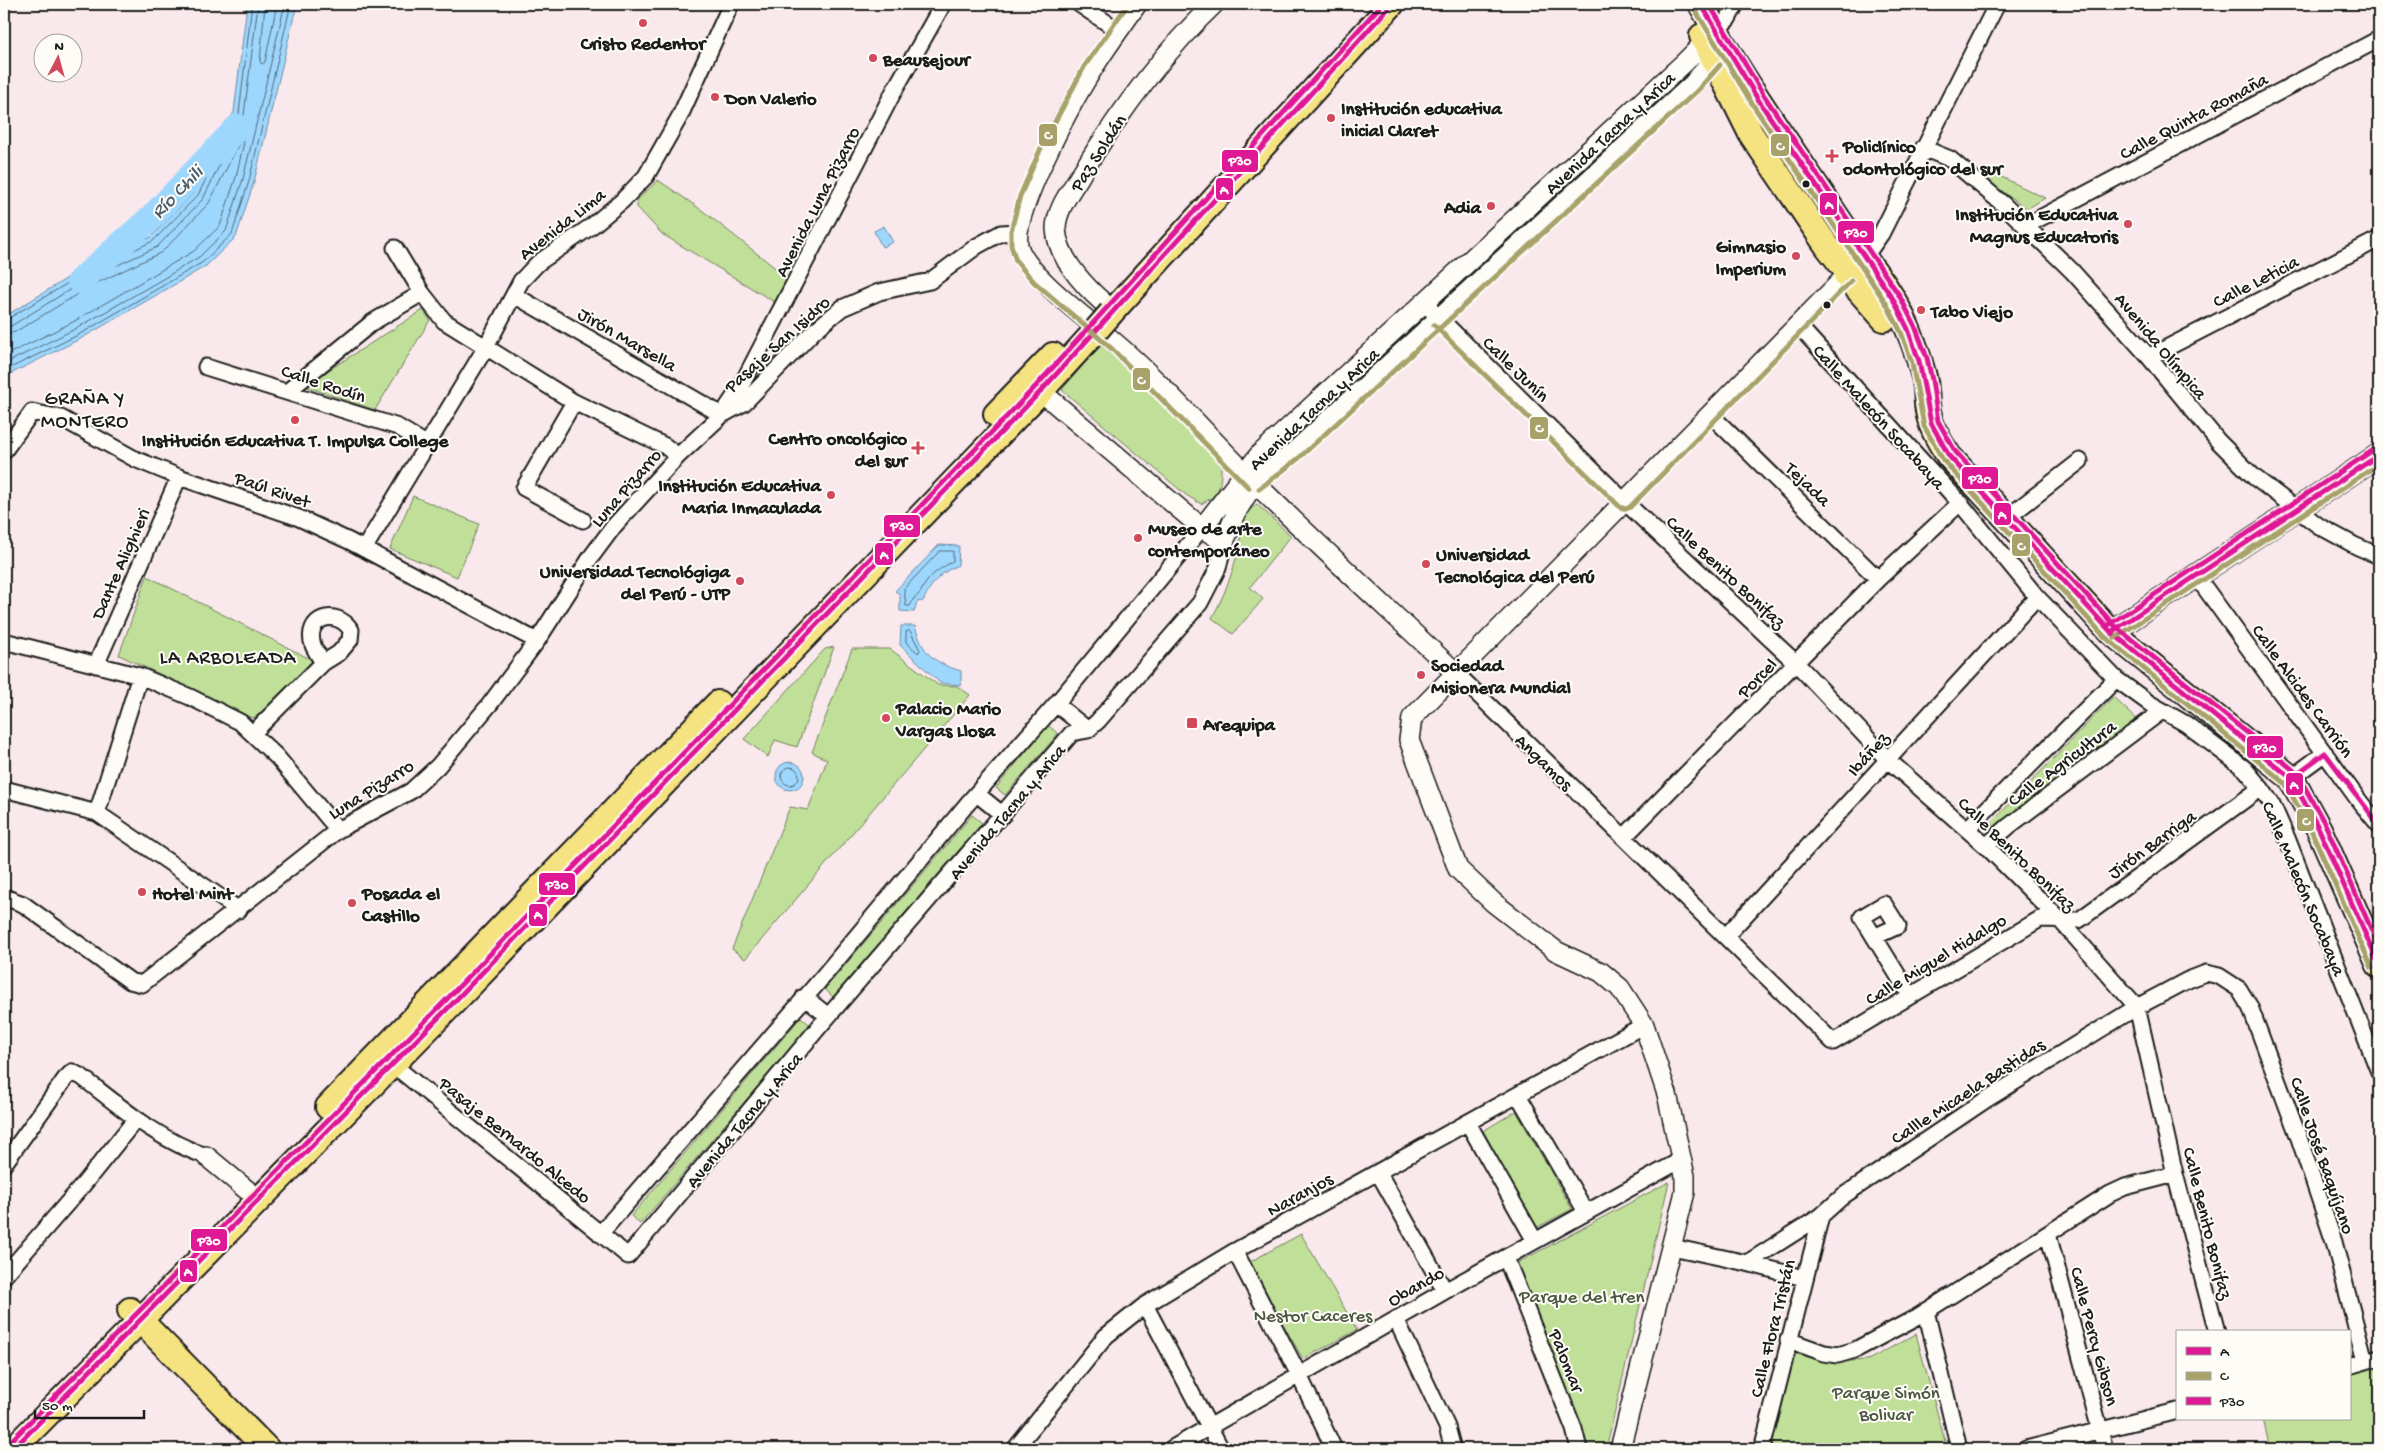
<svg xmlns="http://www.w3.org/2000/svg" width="2383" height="1453" viewBox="0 0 2383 1453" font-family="'Gochi Hand',sans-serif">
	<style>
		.green { fill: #c0e099; stroke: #6e7e5a }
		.water { fill: #9ed7fe; stroke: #6a8ca4 }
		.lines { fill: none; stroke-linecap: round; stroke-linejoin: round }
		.shore { stroke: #506776; stroke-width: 1 }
		.river { stroke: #9ed7fe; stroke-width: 26 }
		.minor-casing { stroke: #1c1c1c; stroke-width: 19 }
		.tertiary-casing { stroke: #1c1c1c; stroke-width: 22 }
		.secondary-casing { stroke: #1c1c1c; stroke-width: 25 }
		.primary-casing { stroke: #1c1c1c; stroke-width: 28 }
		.minor { stroke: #fdfcf7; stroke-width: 15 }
		.tertiary { stroke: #fdfcf7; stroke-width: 19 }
		.secondary { stroke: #fdfcf7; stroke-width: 21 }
		.primary { stroke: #f5e382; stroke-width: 24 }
		.primary-bridge-casing { stroke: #1c1c1c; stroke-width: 28; stroke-linecap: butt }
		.primary-bridge { stroke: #f5e382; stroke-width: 24 }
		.bus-1-casing { stroke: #fdfcf7; stroke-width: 9 }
		.bus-2-casing { stroke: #fdfcf7; stroke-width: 9 }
		.bus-3-casing { stroke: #fdfcf7; stroke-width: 9 }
		.bus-1 { stroke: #df1995; stroke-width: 5 }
		.bus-2 { stroke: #a8a26a; stroke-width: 5 }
		.bus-3 { stroke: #df1995; stroke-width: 5 }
		.poi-dot { fill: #d1495b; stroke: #fdfcf7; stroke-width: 2 }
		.bus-dot { fill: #1c1c1c; stroke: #fdfcf7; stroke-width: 2 }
		.labels { text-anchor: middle; stroke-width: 4; stroke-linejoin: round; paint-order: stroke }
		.poi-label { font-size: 19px; font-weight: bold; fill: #1c1c1c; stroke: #fdfcf7; text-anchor: start }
		.street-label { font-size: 19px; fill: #1c1c1c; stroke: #fdfcf7 }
		.park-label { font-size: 19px; fill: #4d5742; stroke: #fdfcf7 }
		.water-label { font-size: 20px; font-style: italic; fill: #4a5d6b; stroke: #fdfcf7 }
		.neighbourhood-label { font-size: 20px; letter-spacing: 1px; fill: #1c1c1c; stroke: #fdfcf7 }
		.line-badge { stroke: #fdfcf7; stroke-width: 2 }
		.badge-label { font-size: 14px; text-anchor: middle; font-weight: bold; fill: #fff }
	</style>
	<rect width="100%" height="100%" fill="#f9e8ec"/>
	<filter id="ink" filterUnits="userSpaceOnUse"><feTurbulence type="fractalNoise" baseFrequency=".02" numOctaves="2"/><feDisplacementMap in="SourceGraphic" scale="10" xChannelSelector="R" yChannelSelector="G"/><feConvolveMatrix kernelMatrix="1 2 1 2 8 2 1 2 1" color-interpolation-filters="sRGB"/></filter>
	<g filter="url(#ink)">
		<!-- green -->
		<path class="green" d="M1989,171L2045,198L2027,209L1989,182Z
			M658,180L703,211L788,278L776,303L662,234L637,207V200Z
			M423,310L430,320L375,410L304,386Z
			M1103,341L1177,414L1221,466C1221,487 1220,494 1201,504L1186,495L1062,390Z
			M413,496L479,524L457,577L390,549Z
			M1257,504L1291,536L1250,587L1263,599L1233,634L1212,618C1230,585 1240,552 1244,515Z
			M147,576L316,662L259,715L252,718L119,655Z
			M834,647L797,747L775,740L768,757L744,739L825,649Z
			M852,649H890L938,685L957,686L970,695L745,959L732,949L790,807L808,810L827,760L812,752Z
			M2113,697L2141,723L1998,830L1991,823Z
			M1048,725L1058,734L1005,795L996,788Z
			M972,815L982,823L833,997L825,989Z
			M801,1017L810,1025L640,1224L631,1216Z
			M1516,1111L1572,1209L1536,1228L1483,1131Z
			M1669,1182L1606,1449H1583L1504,1270Z
			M1301,1234L1357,1330L1303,1359L1248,1263Z
			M1916,1334L1947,1449H1768L1788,1352L1830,1362L1868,1360Z
			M2379,1367V1449H2270L2263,1419H2349V1375Z"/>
		<!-- water -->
		<path class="water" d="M247,4H297L254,182L236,237L206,266L167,289L82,338L4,377V317L82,269L151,237L194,192L234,112Z
			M884,226L893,242L882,247L874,231Z
			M939,545L959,546L958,565C940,573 932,582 923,601L917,602L914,612L900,611V594L895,591Z
			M901,626H915C923,654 934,663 961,671V685L940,683L900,645Z
			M776 776a14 14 0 1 1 28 0a14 14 0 1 1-28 0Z"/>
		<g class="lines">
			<!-- shore -->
			<path class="shore" d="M265,4L260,62L262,64L265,62L277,4
				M4,321L85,273L153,241L198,195L239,114L252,4
				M4,327L11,326L87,279L157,247L203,199L244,115L258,4
				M4,335L15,332L91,286L162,252L209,203L240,142H244L236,177L220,226L194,251L73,322L4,356
				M4,364L77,328L161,280L199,257L226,231L243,179L285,4
				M4,371L80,334L164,285L203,262L232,234L249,181L291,4
				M940,551H953V561C944,567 935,571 928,580C922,587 922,594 914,598L910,606H906L904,589Z
				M910,631L920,650L918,653L906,642V632Z
				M781 776a9 9 0 1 1 18 0a9 9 0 1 1-18 0Z"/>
			<!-- river -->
			<path class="river" d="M80,281L154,215L238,127"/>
			<defs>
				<path id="minor" d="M1079,4L1119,31
					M1715,31L1728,19L1736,4
					M1923,148L1950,159L2004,205L2072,271L2149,357L2218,441L2254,477L2319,526L2356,546L2379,556
					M2025,226L2379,39
					M395,248L422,293L444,321L574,402L665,446L678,456
					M1864,258L1881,234L1997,4
					M514,295L722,415
					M1424,303L1625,502L1797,664L1888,760L1986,846L2060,920L2137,1007L2175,1174L2217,1332
					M1797,324L1960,503L2037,597L2116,679L2149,703L2186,724L2245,769L2261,788L2272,804L2287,838L2379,1072
					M2149,357L2379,239
					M206,367L398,427L426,444
					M288,391L373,322L422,293
					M574,402L524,488L583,520
					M724,414L744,403L814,331L842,308L879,292L930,281L977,246L1001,233L1018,232
					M1711,415L1878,579
					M4,451L32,412L61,418L135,459L179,477L299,518L349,541L537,641
					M2008,517L2080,461
					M364,549L486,347L521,281L538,263L593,225L622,201L646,176L680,116L731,4
					M2197,577L2360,802L2379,825
					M4,641L140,676L190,697L240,722L277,757L338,830
					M96,665L179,477
					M1456,673L1833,1042L2040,919L2079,920L2261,788
					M140,676L97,813L239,910
					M1056,704L1088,730
					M253,733L323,663L339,653L350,640L351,630C336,607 304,618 313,645C315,651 320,657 323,663
					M2291,778L2325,753
					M4,789L97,813
					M977,794L1003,815
					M1967,829L2116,679
					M1624,837L1878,579L1960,503
					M1986,846L2009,826L2162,711
					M4,897L23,904L130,981L142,984L338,830L411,791L438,766L490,704L537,641L591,557L614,526L678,456L722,415L740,388L894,91L943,4
					M1726,936L2037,597
					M1874,937L1898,926L1884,904L1862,917L1910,995
					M804,997L828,1016
					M386,1059L628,1256L819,1027L1072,733L1088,730L1098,721L1200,603L1218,568L1224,542
					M1518,1095L1586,1212
					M1468,1123L1535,1241
					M4,1164L65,1079L72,1072L82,1077C122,1108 158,1140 206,1156
					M1378,1172L1445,1291
					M600,1234L815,986L968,803L1056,704L1202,528
					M2048,1234L2105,1449
					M1672,1247L1747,1263L1804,1278
					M1235,1251L1299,1375L1334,1449
					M1506,1258L1574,1429L1579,1449
					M1747,1263L1821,1216L1843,1196L1987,1099L2137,1007L2188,980L2206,973L2219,976L2239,989L2250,1007L2299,1138L2334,1242L2365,1361
					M4,1276L83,1185L136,1119
					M1145,1305L1221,1449
					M1926,1311L1959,1449
					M1396,1319L1447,1427L1453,1449
					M1788,1340L1824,1353L1838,1355L1855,1350L1917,1317L2110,1194L2125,1187L2175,1174
					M2349,1366L2379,1357
					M1015,1449L1106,1336L1145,1305L1235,1251L1644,1025
					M1171,1449L1445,1291L1681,1160
					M1762,1449L1821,1216
					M2026,1449L2177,1411"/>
				<path id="tertiary" d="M1137,4C1122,26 1106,47 1092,70C1073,100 1012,212 1018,245C1023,272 1091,322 1114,342C1161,382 1202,430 1246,474C1314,542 1386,607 1456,673
					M1113,311C1090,292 1058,261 1056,229C1056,209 1072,190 1081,174C1119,113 1162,53 1214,4
					M1031,383L1202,528L1224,542L1238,509L1254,483L1294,452L1693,84L1720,51
					M1202,528L1259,455L1685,62L1714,33
					M206,1156L247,1190
					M1620,1449L1685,1192V1176L1667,1094L1644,1025L1620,988L1601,972L1556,951L1494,903L1458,869L1409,740L1412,718L1856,266"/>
				<path id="secondary" d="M2111,632L2379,455"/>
				<path id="primary" d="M1701,4C1748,93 1810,173 1864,258C1893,292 1913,333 1924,377C1927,388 1926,400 1928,411C1931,428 1939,442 1949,456L2111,632L2291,778L2319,829L2379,965
					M1702,36L1751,134L1827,246L1884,319L1846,276
					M1111,313L1392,4
					M996,414L1053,355
					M328,1107L718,703
					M130,1310L267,1449
					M13,1449L453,1003L1041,391L1092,335"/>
			</defs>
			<!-- minor casing -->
			<use href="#minor" class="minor-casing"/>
			<!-- tertiary casing -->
			<use href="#tertiary" class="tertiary-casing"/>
			<!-- secondary casing -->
			<use href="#secondary" class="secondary-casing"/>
			<!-- primary casing -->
			<use href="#primary" class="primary-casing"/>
			<!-- minor -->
			<use href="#minor" class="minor"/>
			<!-- tertiary -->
			<use href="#tertiary" class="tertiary"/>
			<!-- secondary -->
			<use href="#secondary" class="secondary"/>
			<!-- primary -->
			<use href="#primary" class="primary"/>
			<defs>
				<path id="primary-bridge" d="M1092,335L1111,313"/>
			</defs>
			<!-- primary-bridge casing -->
			<use href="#primary-bridge" class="primary-bridge-casing"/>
			<!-- primary-bridge -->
			<use href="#primary-bridge" class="primary-bridge"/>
			<defs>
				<path id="bus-1" d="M1701,4L1759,101L1893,299L1908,329L1919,361L1931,423L1949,456L2111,632L2291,778L2319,829L2379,965
					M2111,632L2379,455
					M2291,778L2325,753L2379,825
					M13,1449L453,1003L1041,391L1392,4"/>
				<path id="bus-2" d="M1128,4L1084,67L1041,148L1020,196L1011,231V245L1016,261L1034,282L1112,349L1249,488
					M1694,8L1753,105L1886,303L1901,332L1912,363L1924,426L1943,460L2105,637L2285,783L2312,832L2372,968
					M1434,325L1620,507L1626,509L1630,507L1851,281
					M1259,489L1299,458L1698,90L1720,65
					M2115,638L2379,464"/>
				<path id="bus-3" d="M1709,4L1765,97L1899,295L1915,326L1927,358L1932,380L1938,421L1955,451L2116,627L2297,773L2326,826L2379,947
					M2107,626L2375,449
					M8,1444L448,998L1036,386L1382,4"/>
			</defs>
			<!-- bus-1 casing -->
			<use href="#bus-1" class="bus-1-casing"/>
			<!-- bus-2 casing -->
			<use href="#bus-2" class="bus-2-casing"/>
			<!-- bus-3 casing -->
			<use href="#bus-3" class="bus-3-casing"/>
			<!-- bus-1 -->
			<use href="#bus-1" class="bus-1"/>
			<!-- bus-2 -->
			<use href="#bus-2" class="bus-2"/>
			<!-- bus-3 -->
			<use href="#bus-3" class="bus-3"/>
		</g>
	</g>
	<!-- markers -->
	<g class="poi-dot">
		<circle cx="643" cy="23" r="5"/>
		<circle cx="873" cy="58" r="5"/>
		<circle cx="715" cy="97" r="5"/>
		<circle cx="1331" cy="118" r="5"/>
		<path d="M1829.5 148.5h5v5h5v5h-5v5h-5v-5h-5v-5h5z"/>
		<circle cx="1491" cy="206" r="5"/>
		<circle cx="2128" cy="224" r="5"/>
		<circle cx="1796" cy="256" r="5"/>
		<circle cx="1921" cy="310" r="5"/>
		<circle cx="295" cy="420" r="5"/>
		<path d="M915.5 440.5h5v5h5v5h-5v5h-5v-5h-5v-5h5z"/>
		<circle cx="831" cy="495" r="5"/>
		<circle cx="1138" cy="538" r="5"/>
		<circle cx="1426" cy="564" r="5"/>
		<circle cx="740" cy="581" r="5"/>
		<circle cx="1421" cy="675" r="5"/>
		<circle cx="886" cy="718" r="5"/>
		<rect x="1186" y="717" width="12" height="12" rx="2.5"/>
		<circle cx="142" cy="892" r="5"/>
		<circle cx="352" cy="903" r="5"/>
	</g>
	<g class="bus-dot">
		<circle cx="1806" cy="184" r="4.5"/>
		<circle cx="1827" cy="305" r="4.5"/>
	</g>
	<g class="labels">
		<!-- poi labels -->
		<g class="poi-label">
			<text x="643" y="49" text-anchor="middle">Cristo Redentor</text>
			<text x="883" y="65">Beausejour</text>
			<text x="725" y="104">Don Valerio</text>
			<text x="1341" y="114">Institución educativa<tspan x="1341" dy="22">inicial Claret</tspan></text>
			<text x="1843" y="152">Policlínico<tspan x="1843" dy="22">odontológico del sur</tspan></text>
			<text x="1481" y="213" text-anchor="end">Adia</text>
			<text x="2118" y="220" text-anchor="end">Institución Educativa<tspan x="2118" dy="22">Magnus Educatoris</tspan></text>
			<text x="1786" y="252" text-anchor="end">Gimnasio<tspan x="1786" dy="22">Imperium</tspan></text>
			<text x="1931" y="317">Tabo Viejo</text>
			<text x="907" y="444" text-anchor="end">Centro oncológico<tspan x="907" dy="22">del sur</tspan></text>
			<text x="295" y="446" text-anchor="middle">Institución Educativa T. Impulsa College</text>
			<text x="821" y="491" text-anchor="end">Institución Educativa<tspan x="821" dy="22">Maria Inmaculada</tspan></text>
			<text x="1148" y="534">Museo de arte<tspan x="1148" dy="22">contemporáneo</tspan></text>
			<text x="1436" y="560">Universidad<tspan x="1436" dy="22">Tecnológica del Perú</tspan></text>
			<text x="730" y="577" text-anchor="end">Universidad Tecnológiga<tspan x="730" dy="22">del Perú - UTP</tspan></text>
			<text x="1431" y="671">Sociedad<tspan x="1431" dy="22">Misionera Mundial</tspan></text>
			<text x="896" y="714">Palacio Mario<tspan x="896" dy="22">Vargas Llosa</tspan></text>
			<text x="1203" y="730">Arequipa</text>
			<text x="152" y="899">Hotel Mint</text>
			<text x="362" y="899">Posada el<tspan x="362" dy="22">Castillo</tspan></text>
		</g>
		<!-- street labels -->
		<g class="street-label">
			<text transform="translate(2193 115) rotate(-28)" y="7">Calle Quinta Romaña</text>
			<text transform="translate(1609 132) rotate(-43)" y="7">Avenida Tacna y Arica</text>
			<text transform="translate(1097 152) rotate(-57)" y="7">Paz Soldán</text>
			<text transform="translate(816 201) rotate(-63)" y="7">Avenida Luna Pizarro</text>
			<text transform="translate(561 223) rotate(-38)" y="7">Avenida Lima</text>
			<text transform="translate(2255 280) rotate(-27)" y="7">Calle Leticia</text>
			<text transform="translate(628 338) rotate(30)" y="7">Jirón Marsella</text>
			<text transform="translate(776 343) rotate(-42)" y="7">Pasaje San Isidro</text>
			<text transform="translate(2162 345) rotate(50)" y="7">Avenida Olímpica</text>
			<text transform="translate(1517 368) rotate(44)" y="7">Calle Junín</text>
			<text transform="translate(324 382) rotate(18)" y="7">Calle Rodín</text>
			<text transform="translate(1313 408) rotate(-43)" y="7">Avenida Tacna y Arica</text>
			<text transform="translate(1880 416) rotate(48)" y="7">Calle Malecón Socabaya</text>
			<text transform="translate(1809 483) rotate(44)" y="7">Tejada</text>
			<text transform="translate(625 487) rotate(-49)" y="7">Luna Pizarro</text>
			<text transform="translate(273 488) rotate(19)" y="7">Paúl Rivet</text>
			<text transform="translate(119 563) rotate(-66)" y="7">Dante Alighieri</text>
			<text transform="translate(1727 571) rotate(43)" y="7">Calle Benito Bonifaz</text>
			<text transform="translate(1756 677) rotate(-45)" y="7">Porcel</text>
			<text transform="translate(2304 690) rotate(54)" y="7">Calle Alcides Carrión</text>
			<text transform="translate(1867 753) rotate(-48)" y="7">Ibáñez</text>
			<text transform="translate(1545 761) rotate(44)" y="7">Angamos</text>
			<text transform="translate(2061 762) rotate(-37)" y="7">Calle Agricultura</text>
			<text transform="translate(370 788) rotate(-32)" y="7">Luna Pizarro</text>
			<text transform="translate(1006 811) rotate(-50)" y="7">Avenida Tacna y Arica</text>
			<text transform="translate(2151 843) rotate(-36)" y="7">Jirón Barriga</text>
			<text transform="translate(2018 853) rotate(44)" y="7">Calle Benito Bonifaz</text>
			<text transform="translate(2305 888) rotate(67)" y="7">Calle Malecón Socabaya</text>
			<text transform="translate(1935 958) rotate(-31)" y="7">Calle Miguel Hidalgo</text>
			<text transform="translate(1967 1090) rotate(-33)" y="7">Callle Micaela Bastidas</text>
			<text transform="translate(743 1119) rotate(-50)" y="7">Avenida Tacna y Arica</text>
			<text transform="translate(516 1139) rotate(39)" y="7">Pasaje Bernardo Alcedo</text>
			<text transform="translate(2324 1155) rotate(71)" y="7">Calle José Baquíjano</text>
			<text transform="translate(1299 1193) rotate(-29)" y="7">Naranjos</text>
			<text transform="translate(2209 1223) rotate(76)" y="7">Calle Benito Bonifaz</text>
			<text transform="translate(1415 1285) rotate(-30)" y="7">Obando</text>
			<text transform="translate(1771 1328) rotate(-76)" y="7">Calle Flora Tristán</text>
			<text transform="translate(2096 1336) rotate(75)" y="7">Calle Percy Gibson</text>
			<text transform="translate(1568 1360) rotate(68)" y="7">Palomar</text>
		</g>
		<!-- park labels -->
		<g class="park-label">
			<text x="1582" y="1302">Parque del tren</text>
			<text x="1313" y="1321">Nestor Caceres</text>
			<text x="1886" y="1398">Parque Simón<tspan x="1886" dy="22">Bolivar</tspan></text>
		</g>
		<!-- water labels -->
		<g class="water-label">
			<text transform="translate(176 191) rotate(-46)" y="7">Río Chili</text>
		</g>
		<!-- neighbourhood labels -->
		<g class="neighbourhood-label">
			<text x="85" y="404">GRAÑA Y<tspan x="85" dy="23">MONTERO</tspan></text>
			<text x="228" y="663">LA ARBOLEADA</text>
		</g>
	</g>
	<g class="line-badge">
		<rect x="1038" y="123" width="20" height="24" rx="5" fill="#a8a26a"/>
		<rect x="1770" y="133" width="20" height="24" rx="5" fill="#a8a26a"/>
		<rect x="1221" y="149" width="38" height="24" rx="5" fill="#df1995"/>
		<rect x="1215" y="177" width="19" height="24" rx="5" fill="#df1995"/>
		<rect x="1819" y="192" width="19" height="24" rx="5" fill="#df1995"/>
		<rect x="1837" y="220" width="38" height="24" rx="5" fill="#df1995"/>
		<rect x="1132" y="367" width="19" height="24" rx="5" fill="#a8a26a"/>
		<rect x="1529" y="416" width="20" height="24" rx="5" fill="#a8a26a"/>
		<rect x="1961" y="466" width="38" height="24" rx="5" fill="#df1995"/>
		<rect x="1993" y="502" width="19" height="24" rx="5" fill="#df1995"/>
		<rect x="883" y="514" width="38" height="24" rx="5" fill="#df1995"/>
		<rect x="2011" y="533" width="20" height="24" rx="5" fill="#a8a26a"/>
		<rect x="874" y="542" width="20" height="24" rx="5" fill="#df1995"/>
		<rect x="2246" y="735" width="38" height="24" rx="5" fill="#df1995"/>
		<rect x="2285" y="772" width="19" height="24" rx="5" fill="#df1995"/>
		<rect x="2296" y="808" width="19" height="24" rx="5" fill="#a8a26a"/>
		<rect x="538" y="872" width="38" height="24" rx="5" fill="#df1995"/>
		<rect x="528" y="903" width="20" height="24" rx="5" fill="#df1995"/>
		<rect x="190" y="1228" width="38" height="24" rx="5" fill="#df1995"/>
		<rect x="179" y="1259" width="19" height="24" rx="5" fill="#df1995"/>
	</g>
	<g class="badge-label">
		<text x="1048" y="139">C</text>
		<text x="1780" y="150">C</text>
		<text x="1240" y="165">P30</text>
		<text x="1224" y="194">A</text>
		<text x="1829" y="209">A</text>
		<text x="1856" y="237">P30</text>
		<text x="1141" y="384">C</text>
		<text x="1539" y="432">C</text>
		<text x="1980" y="483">P30</text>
		<text x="2002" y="519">A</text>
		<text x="902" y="530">P30</text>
		<text x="2021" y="550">C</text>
		<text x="884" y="559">A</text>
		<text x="2265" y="752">P30</text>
		<text x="2294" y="789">A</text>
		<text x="2306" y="825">C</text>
		<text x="557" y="889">P30</text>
		<text x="538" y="919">A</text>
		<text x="209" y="1245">P30</text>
		<text x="188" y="1276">A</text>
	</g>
	<!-- margin -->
	<rect width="2383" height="1453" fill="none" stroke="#fdfcf7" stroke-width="20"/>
	<rect x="10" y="10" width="2363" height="1433" fill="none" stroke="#1c1c1c" stroke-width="2" filter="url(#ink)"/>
	<!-- legend -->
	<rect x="2176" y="1330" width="175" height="90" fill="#fdfcf7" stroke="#a3a29f"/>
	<rect x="2186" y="1347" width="25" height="8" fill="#df1995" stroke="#a3a29f"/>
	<text x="2220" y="1356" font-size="15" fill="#1c1c1c">A</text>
	<rect x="2186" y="1372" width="25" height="8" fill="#a8a26a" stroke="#a3a29f"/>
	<text x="2220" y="1380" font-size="15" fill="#1c1c1c">C</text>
	<rect x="2186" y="1397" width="25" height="8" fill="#df1995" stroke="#a3a29f"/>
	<text x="2220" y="1406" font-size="15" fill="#1c1c1c">P30</text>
	<!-- north arrow -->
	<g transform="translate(58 58) rotate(6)"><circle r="24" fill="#fdfcf7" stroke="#a3a29f"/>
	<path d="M0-4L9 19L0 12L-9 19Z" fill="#d1495b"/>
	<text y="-8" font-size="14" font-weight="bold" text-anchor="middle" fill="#1c1c1c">N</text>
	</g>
	<!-- scale -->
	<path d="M35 1410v8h109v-8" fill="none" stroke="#1c1c1c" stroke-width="2.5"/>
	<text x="42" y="1410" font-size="15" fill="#1c1c1c" stroke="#fdfcf7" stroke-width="4" paint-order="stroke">50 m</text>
</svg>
